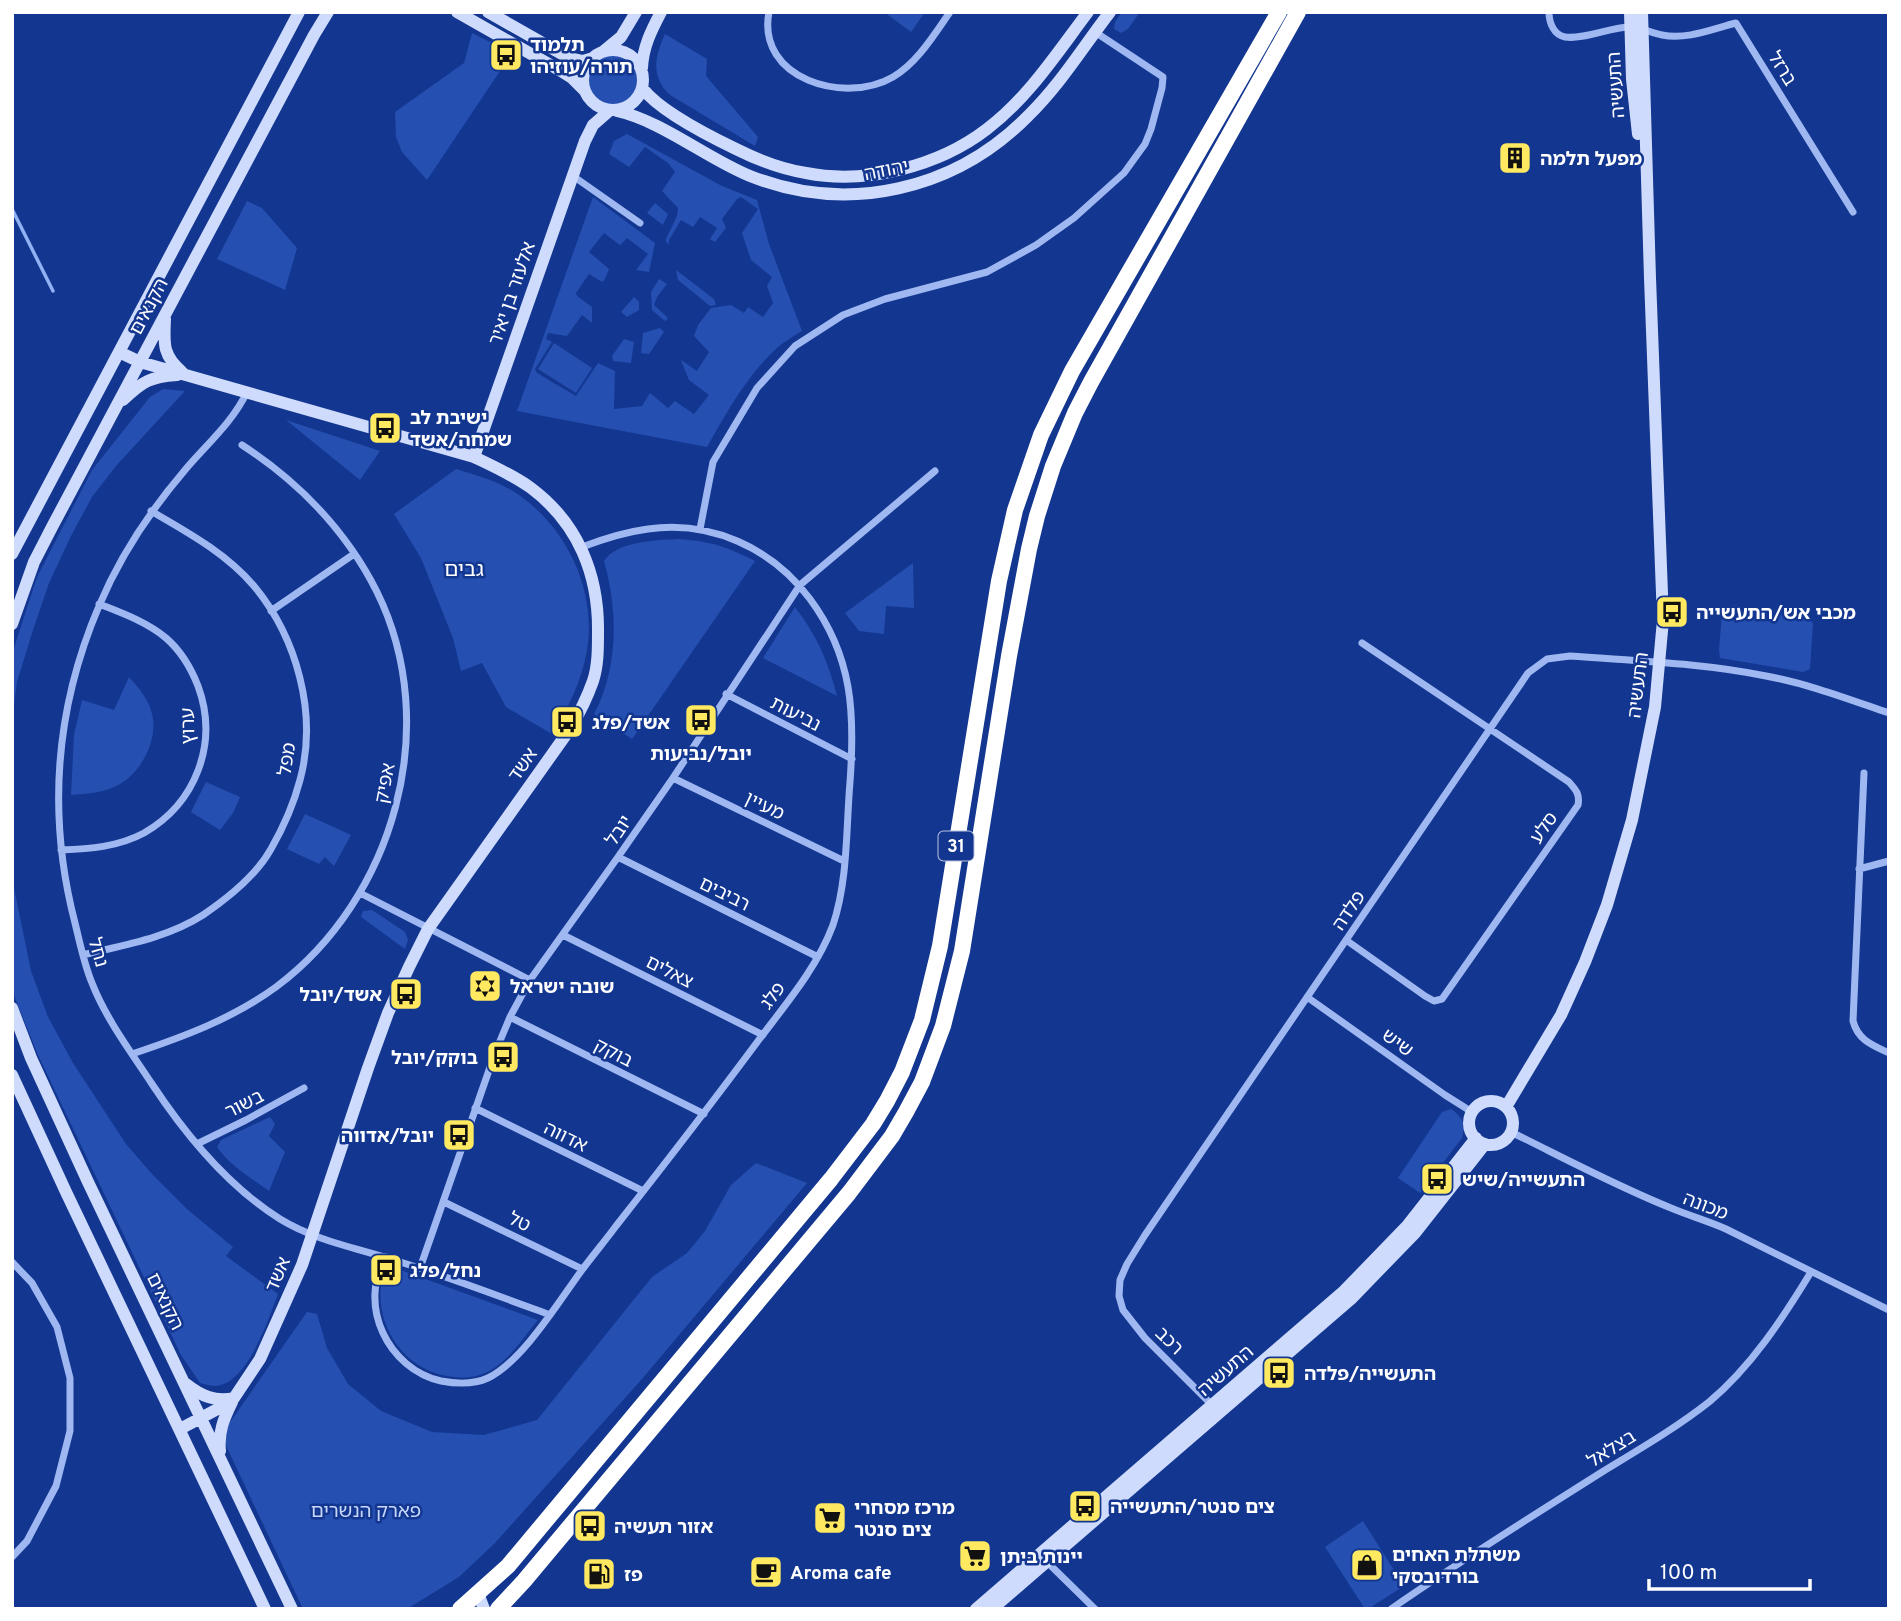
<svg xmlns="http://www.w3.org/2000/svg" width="1901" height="1621" viewBox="0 0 1901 1621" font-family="Overpass,'Noto Sans Hebrew',sans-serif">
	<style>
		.green { fill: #254fb0 }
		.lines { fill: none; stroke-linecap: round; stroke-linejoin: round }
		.stream { stroke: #92b0f4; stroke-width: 3.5 }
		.street { stroke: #a0b8f1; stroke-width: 7 }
		.secondary { stroke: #cedbfc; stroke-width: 12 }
		.highway { stroke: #fff; stroke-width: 16 }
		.labels { text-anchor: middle; stroke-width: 5; stroke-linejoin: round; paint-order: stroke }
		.shield { fill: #133790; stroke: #b8c3de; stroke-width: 2 }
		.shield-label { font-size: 18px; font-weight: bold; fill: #fff }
		.poi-label { font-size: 19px; font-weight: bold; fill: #fff; stroke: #133790; text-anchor: start }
		.street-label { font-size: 19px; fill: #fff; stroke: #133790 }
		.park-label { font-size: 19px; fill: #c7d7fc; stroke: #133790 }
		.neighbourhood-label { font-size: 21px; fill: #fff; stroke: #133790 }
	</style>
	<rect width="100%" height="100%" fill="#133790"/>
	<!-- green -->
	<path class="green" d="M884,12H925L911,32Z
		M1122,12H1140L1128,29L1121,33L1114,29L1115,22Z
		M472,33L512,53L427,180L402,152L396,137L395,112L464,63Z
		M665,34L707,59L706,76L758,137L755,146L670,95C650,76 655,56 665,34Z
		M588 80a25 25 0 1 1 50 0a25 25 0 1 1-50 0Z
		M627,134L722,186L757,200L769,244L802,331C794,336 785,341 778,347C747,375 727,412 707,447L517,411L593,197L655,243L649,272L636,270L648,254L627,238L620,245L604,233L589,252L609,269L605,279L602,282L589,274L576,293L577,296L592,307V323L582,315L567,336L548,333L546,339L552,342L535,369L537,373L576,396L598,363L615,371L614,409L642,406L650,393L668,408L675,401L694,414L709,395L689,380L681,360L697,371L709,352L694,336L698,325L711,308L731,305L744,313L748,307L763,317L773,303L767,286L772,277L751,260L742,233L758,209L741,197L737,199L722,219L726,228L715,242L710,239L717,228L700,217L693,227L681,220L669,240V244L666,242V239L677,216L678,208L662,191L675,172L668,163L645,147L629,167L609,154L614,141Z
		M247,201L262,208L297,248L285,290L217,259Z
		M655,203L668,214L663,225L647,213Z
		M676,270L714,299L716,305L710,306L678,280Z
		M659,279L667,284L657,297L654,305L668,318L665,321L652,310L651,292Z
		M634,297L639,302V310L627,317L621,312Z
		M660,328L664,332L649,354L641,353L643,333Z
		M624,339L634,342L631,363L613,361L612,356Z
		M554,343L592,368L576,393L538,369Z
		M163,389L185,391L116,466L92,497L72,534L49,583L33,630L17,682L12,720V654L37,577L92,470L150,397Z
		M286,420L380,451L360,480Z
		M456,469C475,475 498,481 516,493C566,526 597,590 587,650C582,681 568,708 552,734L506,707L482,663L461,671L453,638L421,558L394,514Z
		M679,539C713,542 725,546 755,561L632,739L594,714C616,673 618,622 608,577C607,571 605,566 604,561C617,541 657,540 679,539Z
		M913,563L914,608L886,606L884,634L859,631L845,613Z
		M1732,605L1805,615L1813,623L1810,669L1803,672L1720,658L1719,650L1722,613Z
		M795,607C816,634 829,663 837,696L763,658Z
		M129,677C139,688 149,700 152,714C159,741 139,777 114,787C101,793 84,794 71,795L74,735L82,700L114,710Z
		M206,782L240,797L233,813L220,830L191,812Z
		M305,814L351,835L334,866L325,857L319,864L287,849Z
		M12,878L31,971L48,1017L73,1063L126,1144L152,1174L188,1210L233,1247L226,1256L278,1294C268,1320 248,1383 216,1386C211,1386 205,1384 200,1383L181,1355L38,1055L15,998L12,986Z
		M372,910L405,932L408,940L405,949L361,917L363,911Z
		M1451,1109C1463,1118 1466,1123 1462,1138L1420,1193L1398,1178L1442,1112Z
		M270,1117L275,1124L269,1136L285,1152L269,1191C251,1178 229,1165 217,1147L221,1140Z
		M756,1163L807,1183L642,1379L495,1543L459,1577L407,1609H303L221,1435L307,1312L317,1314L327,1348L348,1384L381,1411L432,1432L484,1435L537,1420L652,1277L687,1253L705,1231L731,1185Z
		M387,1265L538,1320C522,1339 508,1363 485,1373C471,1379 457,1378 442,1375C395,1364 367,1309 387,1265Z
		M1363,1521L1404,1586L1368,1609H1365L1325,1547Z"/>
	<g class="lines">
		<!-- stream -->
		<path class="stream" d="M12,209L53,291"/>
		<!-- street -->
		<path class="street" d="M769,12C756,79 845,105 893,77C917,63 934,35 950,12
			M1549,12C1549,23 1554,35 1565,37C1583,40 1611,27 1630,27C1641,27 1651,33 1662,35C1687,40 1712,29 1736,23L1853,212
			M573,176L640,223
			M247,392C232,423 207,444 185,470C150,511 120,556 99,606C55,709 47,815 75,923C80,943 84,964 92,983C106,1019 131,1052 152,1084C185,1134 229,1187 280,1219C316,1241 357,1248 397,1261C449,1277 499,1296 550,1315
			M700,529L713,462L757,388L795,346L843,315L885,299L987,272L1036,245L1074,218L1124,173L1145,144L1151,129L1162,88L1163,77L1095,32
			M271,611L354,554
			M726,694L852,759
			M1864,773L1853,1021C1858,1040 1872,1045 1889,1053
			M673,778L844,861
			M61,850C89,849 118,847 144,833C196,803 219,743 198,686C191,668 181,651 166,638C147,622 122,613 99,604
			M618,857L818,957
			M1859,869L1889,861
			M360,893L530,980
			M563,935L763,1035
			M1346,940L1425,996L1434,1001L1442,999L1578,805C1580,794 1576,790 1569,782L1362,643
			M83,955C124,945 167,938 203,915C228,898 256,876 271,849C283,828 294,803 300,780C318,714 297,638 254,586C226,553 187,532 151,511
			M1307,997L1445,1095L1472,1112
			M510,1017L704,1114
			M132,1054C183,1037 232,1019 276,987C394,899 443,726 377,592C347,532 299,482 242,445
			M475,1108L643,1191
			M1511,1132C1564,1158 1616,1186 1671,1208C1690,1216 1708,1221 1726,1229L1889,1310
			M197,1144L246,1120L304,1088
			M444,1202L582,1269
			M386,1257C357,1305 388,1369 441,1381C457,1384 473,1385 488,1378C523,1361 559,1301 582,1270C593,1255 605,1241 616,1226C664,1165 712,1103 758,1041C785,1005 817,968 833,925C848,880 846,829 850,782C855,714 853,657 810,599C772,548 711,520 648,529C625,532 603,539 582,547
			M12,1262L32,1283L57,1327L70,1378V1431L56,1486L27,1541L12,1557
			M420,1268L495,1053L510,1017L530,980L618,857L673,778L800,585L935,471
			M1214,1407L1145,1338L1123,1310L1119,1296L1120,1280L1127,1264L1145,1235L1528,673L1547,659L1570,656C1635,661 1703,663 1766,676C1809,684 1848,699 1889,713
			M1045,1560L1095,1609
			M1391,1609C1460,1561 1531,1517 1602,1472C1638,1450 1676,1428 1709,1402C1751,1367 1783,1318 1811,1272"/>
		<!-- secondary -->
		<path class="secondary" d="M457,12L561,71L572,78L584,90
			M488,12L569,58L583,61L593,58
			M1630,12L1632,79L1638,134
			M583 80a30 30 0 1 1 60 0a30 30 0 1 1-60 0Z
			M604,51L621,37L636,12
			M642,68C643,47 651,31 661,12
			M643,89C661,112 709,136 736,149C758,160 781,169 806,173C866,185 939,166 987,129C1028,98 1057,53 1088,12
			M617,111C662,121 706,158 750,176C848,215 955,190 1028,116C1060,85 1083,47 1110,12
			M165,319C164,343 162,355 182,372
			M119,352L140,362L474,457C493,466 513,475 531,488C578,523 599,575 598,633C598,649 598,666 593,681C587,698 579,714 570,729L428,929L409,967L388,1013L368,1068L302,1265L260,1359L234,1398L227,1404L180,1429
			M123,400C143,381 150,377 177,375
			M474,457L585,141L593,125L609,111
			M12,554L299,12
			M12,624L34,562L52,527L314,35L328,12
			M12,1008L31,1058L88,1182L292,1609
			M12,1075L66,1192L265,1609
			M1469 1123a22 22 0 1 1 44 0a22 22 0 1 1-44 0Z
			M1506,1107L1561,1015L1585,962L1607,905L1632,820L1655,707L1663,620L1650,278L1642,12
			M186,1384C201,1396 215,1402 234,1398
			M220,1451C218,1432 224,1418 232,1402
			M478,1593L484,1609
			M976,1609L1344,1291L1407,1226L1476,1138
			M992,1609L1351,1299L1415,1233L1485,1144"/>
		<!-- highway -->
		<path class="highway" d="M460,1609L508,1566L831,1179L873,1124L887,1101L902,1072L922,1020L940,946L999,581L1015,510L1041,435L1072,371L1279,12
			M498,1609L524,1581L849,1193L892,1136L906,1112L922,1082L943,1026L962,951L1009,656L1029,549L1037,516L1053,466L1075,413L1091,382L1298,12"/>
	</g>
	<!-- icons -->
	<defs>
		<symbol id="bus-square" viewBox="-11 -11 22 22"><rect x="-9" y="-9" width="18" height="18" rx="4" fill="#ffe960" stroke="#133790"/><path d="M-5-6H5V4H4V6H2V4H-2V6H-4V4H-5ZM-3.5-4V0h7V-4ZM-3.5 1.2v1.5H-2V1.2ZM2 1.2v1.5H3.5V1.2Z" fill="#111"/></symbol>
		<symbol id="building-square" viewBox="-11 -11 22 22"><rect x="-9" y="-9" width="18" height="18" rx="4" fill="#ffe960" stroke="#133790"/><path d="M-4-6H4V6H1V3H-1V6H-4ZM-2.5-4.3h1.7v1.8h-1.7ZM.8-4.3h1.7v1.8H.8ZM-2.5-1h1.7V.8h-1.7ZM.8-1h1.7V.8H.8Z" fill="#111"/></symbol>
		<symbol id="synagogue-square" viewBox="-11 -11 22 22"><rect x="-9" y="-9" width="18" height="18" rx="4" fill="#ffe960" stroke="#133790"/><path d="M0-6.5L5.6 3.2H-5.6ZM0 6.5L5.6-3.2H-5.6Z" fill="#111"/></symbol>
		<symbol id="supermarket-square" viewBox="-11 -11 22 22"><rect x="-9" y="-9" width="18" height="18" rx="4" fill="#ffe960" stroke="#133790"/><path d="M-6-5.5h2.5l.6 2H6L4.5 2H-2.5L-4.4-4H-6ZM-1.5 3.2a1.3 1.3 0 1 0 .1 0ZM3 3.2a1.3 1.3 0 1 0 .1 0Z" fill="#111"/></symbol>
		<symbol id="shop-square" viewBox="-11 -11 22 22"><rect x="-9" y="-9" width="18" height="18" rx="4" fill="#ffe960" stroke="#133790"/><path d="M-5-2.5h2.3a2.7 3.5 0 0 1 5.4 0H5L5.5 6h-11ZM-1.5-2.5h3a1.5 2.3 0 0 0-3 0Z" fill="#111"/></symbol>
		<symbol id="cafe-square" viewBox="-11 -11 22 22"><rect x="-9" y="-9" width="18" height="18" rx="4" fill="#ffe960" stroke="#133790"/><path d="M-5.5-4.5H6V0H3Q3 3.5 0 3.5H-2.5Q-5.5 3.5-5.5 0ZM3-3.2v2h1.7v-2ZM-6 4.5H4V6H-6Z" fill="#111"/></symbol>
		<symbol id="fuel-square" viewBox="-11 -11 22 22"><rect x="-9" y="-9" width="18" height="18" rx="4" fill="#ffe960" stroke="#133790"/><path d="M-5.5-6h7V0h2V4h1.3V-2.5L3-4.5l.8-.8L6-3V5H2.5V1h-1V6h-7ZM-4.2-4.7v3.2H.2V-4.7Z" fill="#111"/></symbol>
	</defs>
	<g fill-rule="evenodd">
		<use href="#bus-square" x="487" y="36" width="38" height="38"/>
		<use href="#building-square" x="1496" y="139" width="38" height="38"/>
		<use href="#bus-square" x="366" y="409" width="38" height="38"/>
		<use href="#bus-square" x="1653" y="593" width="38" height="38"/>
		<use href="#bus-square" x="682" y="701" width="38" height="38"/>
		<use href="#bus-square" x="548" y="703" width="38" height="38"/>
		<use href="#synagogue-square" x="466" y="967" width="38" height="38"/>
		<use href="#bus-square" x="387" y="975" width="38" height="38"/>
		<use href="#bus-square" x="484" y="1038" width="38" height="38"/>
		<use href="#bus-square" x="440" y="1116" width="38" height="38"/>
		<use href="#bus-square" x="1418" y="1160" width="38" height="38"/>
		<use href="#bus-square" x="367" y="1251" width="38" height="38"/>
		<use href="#bus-square" x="1260" y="1354" width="38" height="38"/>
		<use href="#bus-square" x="1066" y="1487" width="38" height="38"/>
		<use href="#supermarket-square" x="811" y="1499" width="38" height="38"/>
		<use href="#bus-square" x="571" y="1507" width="38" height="38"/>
		<use href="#supermarket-square" x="956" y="1537" width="38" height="38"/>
		<use href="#shop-square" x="1348" y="1546" width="38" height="38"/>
		<use href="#cafe-square" x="747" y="1553" width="38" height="38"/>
		<use href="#fuel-square" x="580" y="1555" width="38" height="38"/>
	</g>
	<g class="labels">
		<!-- shield labels -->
		<rect class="shield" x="938.5" y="831.5" width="35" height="29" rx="5"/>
		<g class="shield-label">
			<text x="956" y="852">31</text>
		</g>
		<!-- poi labels -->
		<g class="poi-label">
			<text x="530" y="51">תלמוד<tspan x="530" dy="22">תורה/עוזיהו</tspan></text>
			<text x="1540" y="165">מפעל תלמה</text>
			<text x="410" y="424">ישיבת לב<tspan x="410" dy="22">שמחה/אשד</tspan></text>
			<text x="1696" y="619">מכבי אש/התעשייה</text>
			<text x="592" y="729">אשד/פלג</text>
			<text x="701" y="760" text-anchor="middle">יובל/נביעות</text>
			<text x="510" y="993">שובה ישראל</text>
			<text x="382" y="1001" text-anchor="end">אשד/יובל</text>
			<text x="478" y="1064" text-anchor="end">בוקק/יובל</text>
			<text x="434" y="1142" text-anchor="end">יובל/אדווה</text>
			<text x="1462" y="1186">התעשייה/שיש</text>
			<text x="410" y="1277">נחל/פלג</text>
			<text x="1304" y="1380">התעשייה/פלדה</text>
			<text x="1110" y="1513">צים סנטר/התעשייה</text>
			<text x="854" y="1514">מרכז מסחרי<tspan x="854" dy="22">צים סנטר</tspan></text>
			<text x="614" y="1533">אזור תעשיה</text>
			<text x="1392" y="1561">משתלת האחים<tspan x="1392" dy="22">בורדובסקי</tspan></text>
			<text x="1000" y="1563">יינות ביתן</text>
			<text x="790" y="1579">Aroma cafe</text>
			<text x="624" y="1581">פז</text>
		</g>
		<!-- street labels -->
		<g class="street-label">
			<text transform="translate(1783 68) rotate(58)" y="7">ברזל</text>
			<text transform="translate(1615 85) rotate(-94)" y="7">התעשיה</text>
			<text transform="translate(886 169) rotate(-11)" y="7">יהודה</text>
			<text transform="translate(511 293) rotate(-71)" y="7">אלעזר בן יאיר</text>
			<text transform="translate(148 306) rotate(-62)" y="7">הקנאים</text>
			<text transform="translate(1637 685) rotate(-83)" y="7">התעשיה</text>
			<text transform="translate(796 713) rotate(27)" y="7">נביעות</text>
			<text transform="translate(187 726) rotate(-91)" y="7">ערוץ</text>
			<text transform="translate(286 759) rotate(-81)" y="7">מפל</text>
			<text transform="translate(522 764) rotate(-55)" y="7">אשד</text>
			<text transform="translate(384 783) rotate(-79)" y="7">אפיק</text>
			<text transform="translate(765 805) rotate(26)" y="7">מעיין</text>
			<text transform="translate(1543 827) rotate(-55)" y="7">סלע</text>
			<text transform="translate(618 830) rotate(-56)" y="7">יובל</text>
			<text transform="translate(725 893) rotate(26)" y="7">רביבים</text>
			<text transform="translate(1348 910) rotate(-56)" y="7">פלדה</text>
			<text transform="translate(99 952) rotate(74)" y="7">נחל</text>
			<text transform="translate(670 971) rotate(27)" y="7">צאלים</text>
			<text transform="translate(772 995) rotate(-54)" y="7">פלג</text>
			<text transform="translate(1398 1042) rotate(36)" y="7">שיש</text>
			<text transform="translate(614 1052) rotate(27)" y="7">בוקק</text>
			<text transform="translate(244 1103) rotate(-27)" y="7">בשור</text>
			<text transform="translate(566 1136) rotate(26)" y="7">אדווה</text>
			<text transform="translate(1706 1205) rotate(21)" y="7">מכונה</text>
			<text transform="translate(520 1221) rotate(26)" y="7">טל</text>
			<text transform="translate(277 1274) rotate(-67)" y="7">אשד</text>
			<text transform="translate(166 1301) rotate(64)" y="7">הקנאים</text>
			<text transform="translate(1170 1340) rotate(44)" y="7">רכב</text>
			<text transform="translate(1225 1370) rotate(-41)" y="7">התעשיה</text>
			<text transform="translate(1611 1448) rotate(-32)" y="7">בצלאל</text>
		</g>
		<!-- park labels -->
		<g class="park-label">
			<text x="366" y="1517">פארק הנשרים</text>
		</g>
		<!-- neighbourhood labels -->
		<g class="neighbourhood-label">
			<text x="464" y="576">גבים</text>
		</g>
	</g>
	<!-- border -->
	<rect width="1901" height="1621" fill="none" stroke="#ffffff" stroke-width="28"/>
	<!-- scale -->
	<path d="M1649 1579v10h161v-10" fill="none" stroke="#ffffff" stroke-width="3.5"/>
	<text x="1660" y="1579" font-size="21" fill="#ffffff" stroke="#133790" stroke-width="5" paint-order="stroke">100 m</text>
</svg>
